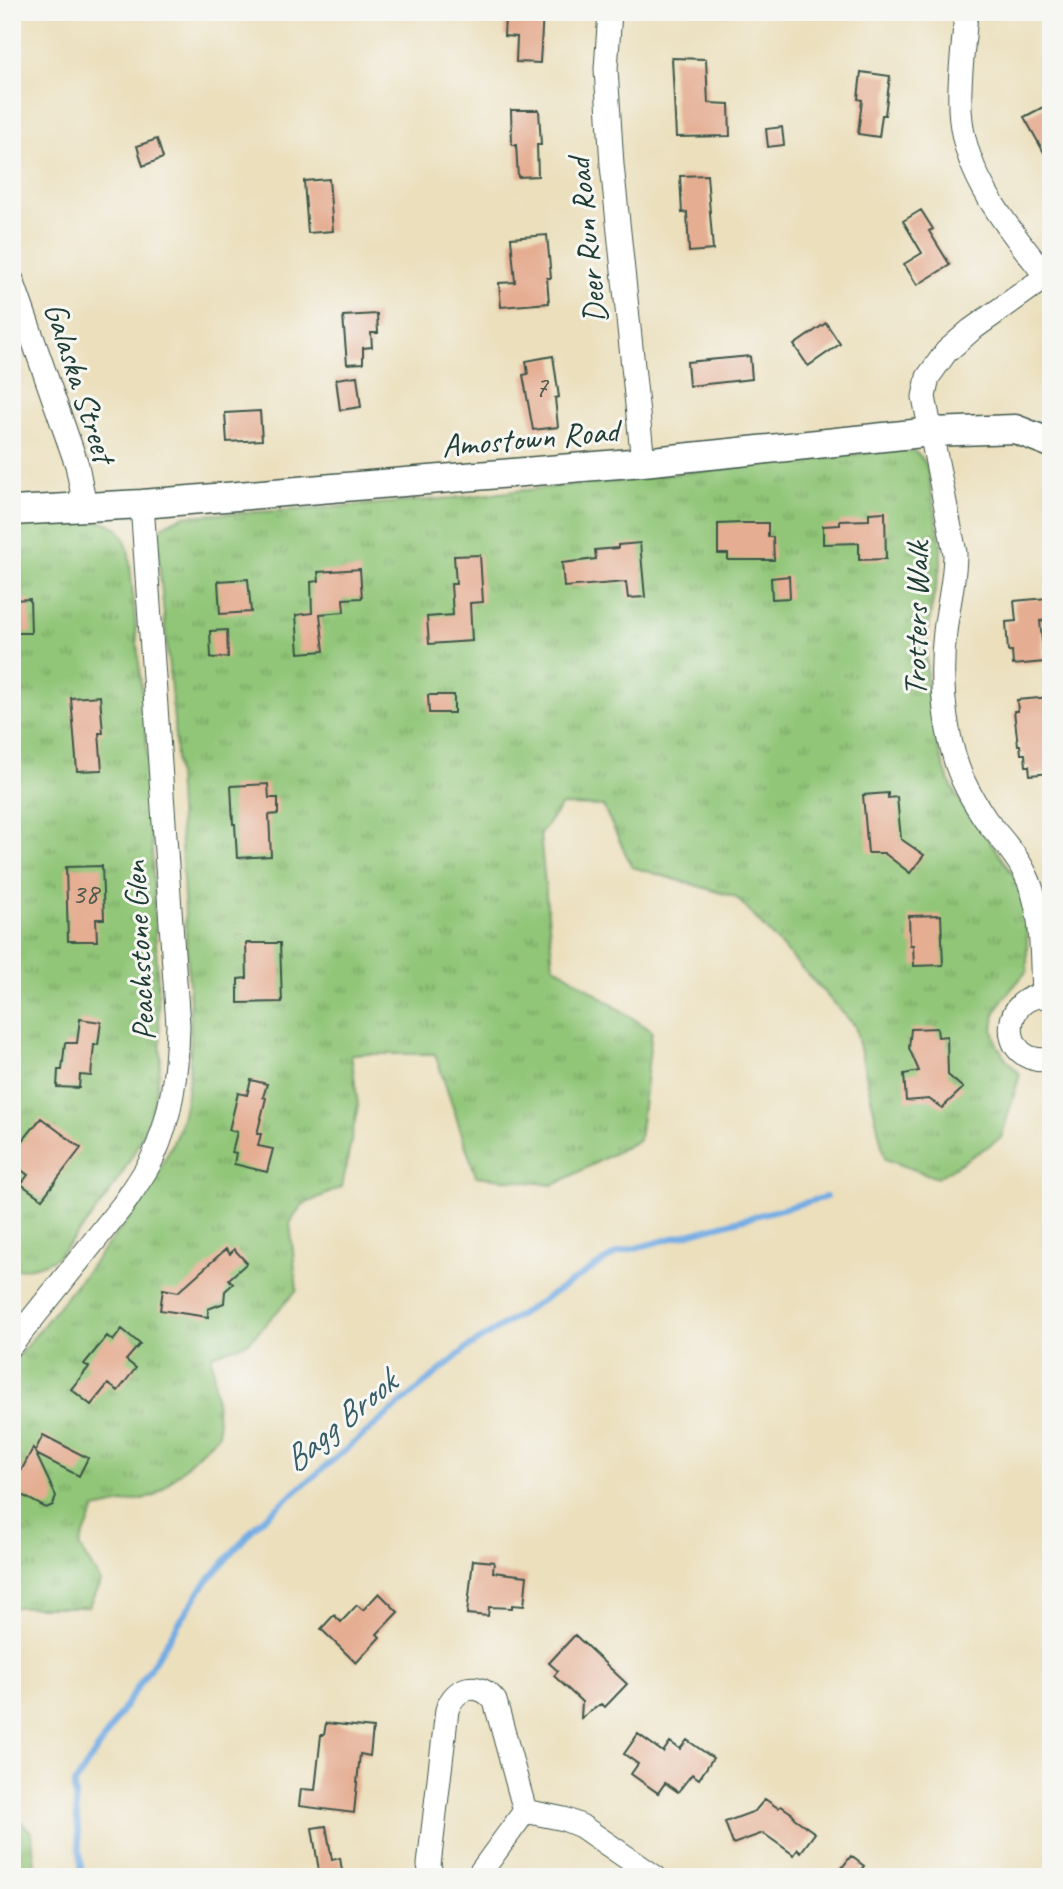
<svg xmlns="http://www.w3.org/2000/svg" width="1063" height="1889" viewBox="0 0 1063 1889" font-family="Caveat,sans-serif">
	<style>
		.grass { fill: url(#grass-tufts); stroke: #588256; stroke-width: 2 }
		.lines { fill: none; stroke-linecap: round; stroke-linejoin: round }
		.stream { stroke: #73ace3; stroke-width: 6 }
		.building { fill: #e5ae93 }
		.minor-casing { stroke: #3e5548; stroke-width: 25 }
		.tertiary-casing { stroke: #3e5548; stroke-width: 31 }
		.minor { stroke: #fff; stroke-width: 23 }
		.tertiary { stroke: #fff; stroke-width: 28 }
		.labels { text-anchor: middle; stroke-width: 6; stroke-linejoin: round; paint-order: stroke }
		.number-label { font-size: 30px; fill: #50594c }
		.street-label { font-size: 33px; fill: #1f3d34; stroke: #f6f6f2 }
		.water-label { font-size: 35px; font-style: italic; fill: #385e69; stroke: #f6f6f2 }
	</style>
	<defs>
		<pattern id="grass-tufts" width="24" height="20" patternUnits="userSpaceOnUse" patternTransform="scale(1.75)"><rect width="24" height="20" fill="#91c678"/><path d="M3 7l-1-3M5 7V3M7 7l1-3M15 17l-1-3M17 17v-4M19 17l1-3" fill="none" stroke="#76a263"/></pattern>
	</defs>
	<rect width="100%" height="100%" fill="#f6f6f2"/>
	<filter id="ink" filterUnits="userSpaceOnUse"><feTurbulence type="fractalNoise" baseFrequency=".0143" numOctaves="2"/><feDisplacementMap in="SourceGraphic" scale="14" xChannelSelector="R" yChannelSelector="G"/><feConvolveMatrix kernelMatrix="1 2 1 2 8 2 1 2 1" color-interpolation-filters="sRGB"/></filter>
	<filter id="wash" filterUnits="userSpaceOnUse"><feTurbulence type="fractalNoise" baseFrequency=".00686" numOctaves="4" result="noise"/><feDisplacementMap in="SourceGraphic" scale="28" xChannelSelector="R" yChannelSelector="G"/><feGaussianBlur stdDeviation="1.57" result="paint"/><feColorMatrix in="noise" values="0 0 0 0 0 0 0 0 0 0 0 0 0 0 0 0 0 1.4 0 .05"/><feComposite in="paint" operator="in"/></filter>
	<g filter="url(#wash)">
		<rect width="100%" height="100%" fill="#ebdfbc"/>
		<!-- grass -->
		<path class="grass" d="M905,449C917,451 922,456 927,467L941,546V564L933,599L926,642L927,687L938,749L949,781L966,812L990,842L1014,876L1023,902L1027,931V971L1002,1000L995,1014L993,1029L997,1045L1007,1060L1020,1074L1001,1138L937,1178L885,1159L855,1026L736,897L632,867L603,806L562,805L540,834L553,965L652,1031L639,1140L554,1185L476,1176L435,1054H351L358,1105L342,1187L302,1205L290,1223L297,1290L249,1342L212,1355L219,1434L155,1496L95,1509L79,1546L101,1582L88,1607H12V1364L138,1207C151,1184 166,1160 176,1136C192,1096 191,1045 190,1003L174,721L157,540L158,532L163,526L183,516L313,509L453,498Z
			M82,521C110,521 123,523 129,554L148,761L161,1059C159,1071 158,1084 155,1097C141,1156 98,1213 57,1257C43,1266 29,1268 12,1270V525Z
			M12,1813L32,1833L36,1877H12Z"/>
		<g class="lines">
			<!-- stream -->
			<path class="stream" d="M82,1877L74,1785L203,1586L258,1523L467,1348L617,1253L826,1197"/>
		</g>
		<g id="blocks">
			<!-- building -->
			<path class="building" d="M518,12H543L540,63L516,62L517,37L504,36L505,17H518Z
				M672,58L706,59L708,103L729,104L730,136L676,137Z
				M861,72L890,76L885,115H882L879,137L858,134L862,100L858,99Z
				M1051,103V165L1024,117Z
				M511,110H539L541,145H537L538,176L518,177L516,145H512Z
				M782,127L784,145L768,147L766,129Z
				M157,139L163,158L143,166L137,146Z
				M707,175L713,250L689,252L687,212L682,213L680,176Z
				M329,179L333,231L308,233L304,181Z
				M921,210L933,229L929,231L950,265L917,285L904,264L922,253L903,221Z
				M547,235L551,278H547L549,303L501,307L499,283L515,282L511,238Z
				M377,314L378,333H371L372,347L363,348V363L347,364L343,316Z
				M826,323L840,344L808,366L794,345Z
				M553,356L559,397L555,398L558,427L533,430L523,375L528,374L526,361Z
				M750,356L752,379L689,386L687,362Z
				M357,376L361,407L340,410L336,379Z
				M260,411L262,440L227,442L225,413Z
				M885,512L886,559L859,560V543L823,544V526L840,525V521L869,520V513Z
				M741,523H768V537H773L774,560H728V554H718V524Z
				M640,543L645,597L628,598L626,582L564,587L562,563L596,559L595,550L618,548V545Z
				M480,555L483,602L470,603L472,641L429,644L427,617L453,615L451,584H456L454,556Z
				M360,569L362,598L343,599L344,612L320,614L324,651L299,653L296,615L312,613L311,582L319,581L318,572Z
				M789,576L790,598L772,599L771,578Z
				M248,579L251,612L220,614L218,581Z
				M1047,598L1049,620L1040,621L1044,662L1013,665L1012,651H1008L1006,622L1016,621L1014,601Z
				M30,599L31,633H12V600Z
				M227,630L228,657L211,658L210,631Z
				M428,695H454V713H429Z
				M100,696L103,733H99L102,770L77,771L71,698Z
				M1051,697V773L1030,775L1029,766H1026L1025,754H1021L1020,745H1018L1014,711H1018L1017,700Z
				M268,784L269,798H278V814L269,815L271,856L237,858L235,824H233L231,786Z
				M888,793V798L897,797L901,839L924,855L910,873L884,853H868L863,795Z
				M102,866L104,919H96L97,941H68L66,867Z
				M941,915L943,965L914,966L913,945H910L909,916Z
				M246,943H280L282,1002L238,1003V979L247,978Z
				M80,1019L101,1022L98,1045H94L91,1076L80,1075L79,1088L57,1087L58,1070H62L65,1043H77Z
				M937,1028L938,1037L947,1036L948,1075L963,1088L942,1108L929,1099L906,1101L904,1074L919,1071L909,1048L911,1029Z
				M251,1080L267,1084L263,1097L266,1098L257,1134H261L258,1146L273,1149L267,1172L234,1164L236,1153L232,1152L237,1132L229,1130L238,1093L247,1095Z
				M41,1118L81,1148L42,1199L21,1184L28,1175L12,1163V1154Z
				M226,1249L230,1254L234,1249L247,1263L229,1279L233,1284L225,1291L224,1303L208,1309V1317L160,1310L163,1289L178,1292Z
				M122,1329L140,1344L126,1360L136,1368L118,1391L108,1384L91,1405L71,1389L89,1367L84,1364L107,1336L113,1341Z
				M43,1435L88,1458L79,1476L36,1454L56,1496L53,1505L46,1508L12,1490V1470L20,1473L33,1448L35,1451Z
				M473,1560L494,1562L493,1572L527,1576L524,1606L512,1605V1608L489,1607L488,1616L467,1614Z
				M379,1593L398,1612L377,1634L380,1637L356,1663L321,1629L334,1615L341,1622L357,1605L363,1610Z
				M575,1635L627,1684L605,1707L601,1704L581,1718L582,1702L554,1676L558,1671L549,1663Z
				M326,1723L373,1728L370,1756L360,1754L354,1813L299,1806L301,1789L315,1790L321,1735H324Z
				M638,1734L663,1752L670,1742L680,1749L687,1740L713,1758L699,1779L692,1774L678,1792L665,1783L658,1793L631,1774L638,1764L624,1754Z
				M765,1799L778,1808L781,1806L793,1814L794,1818L815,1833L801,1852L798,1849L794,1855L763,1833L733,1844L725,1822L755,1811Z
				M326,1826L332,1860L340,1858L343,1877H320L312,1828Z
				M851,1856L864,1866L855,1877H835Z"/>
		</g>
	</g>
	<g filter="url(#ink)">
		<use href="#blocks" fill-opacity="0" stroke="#3e5548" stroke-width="2"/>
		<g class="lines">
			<defs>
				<path id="minor" d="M610,12L606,69L612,165L643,462
					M966,12C964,45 957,89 961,121C968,181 1010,230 1046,276
					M12,280L77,465L85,506
					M1043,996C1041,955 1044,908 1024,871C1014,851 999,837 986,820C973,801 961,780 955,759C943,719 940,673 945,632C948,605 955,580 955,553L924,397L928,377L946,352L971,330L1051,273
					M1051,997C999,988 997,1068 1051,1059
					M12,1344L123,1205C133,1190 144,1175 152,1159C172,1117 177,1071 178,1025L142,504
					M525,1811L564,1819L581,1826L655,1877
					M432,1877L429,1865L447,1710C455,1686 479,1680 495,1701L525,1811
					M477,1877L525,1811"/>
				<path id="tertiary" d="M12,511L142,504L643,462L932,432L1015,429L1051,443"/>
			</defs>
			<!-- minor casing -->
			<use href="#minor" class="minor-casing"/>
			<!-- tertiary casing -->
			<use href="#tertiary" class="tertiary-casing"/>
			<!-- minor -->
			<use href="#minor" class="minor"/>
			<!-- tertiary -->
			<use href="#tertiary" class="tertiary"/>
		</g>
	</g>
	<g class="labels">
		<!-- number labels -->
		<g class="number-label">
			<text x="541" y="396">7</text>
			<text x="85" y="903">38</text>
		</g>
		<!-- street labels -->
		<g class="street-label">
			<text transform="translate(586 241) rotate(-96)" y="12">Deer Run Road</text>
			<text transform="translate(81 382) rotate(72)" y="12">Galaska Street</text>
			<text transform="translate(530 437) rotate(-5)" y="12">Amostown Road</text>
			<text transform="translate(915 619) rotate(-89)" y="12">Trotters Walk</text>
			<text transform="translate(138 951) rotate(-93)" y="12">Peachstone Glen</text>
		</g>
		<!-- water labels -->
		<g class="water-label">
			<text transform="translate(339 1421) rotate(-40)" y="12">Bagg Brook</text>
		</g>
	</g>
	<!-- margin -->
	<rect width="1063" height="1889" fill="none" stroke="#f6f6f2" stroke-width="42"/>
</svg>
